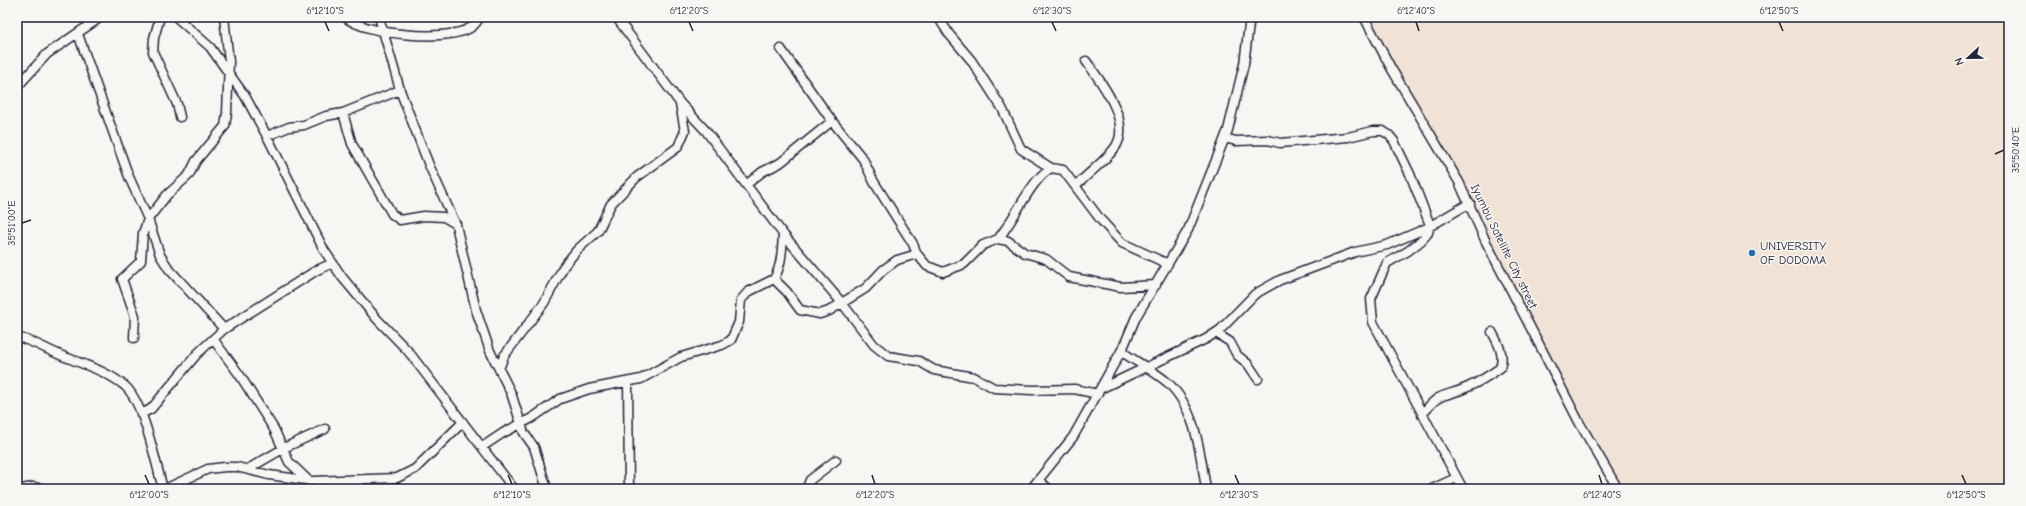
<svg xmlns="http://www.w3.org/2000/svg" width="2026" height="506" viewBox="0 0 2026 506" font-family="'Comic Neue',sans-serif">
	<style>
		.built { fill: #f0e2d5 }
		.lines { fill: none; stroke-linecap: round; stroke-linejoin: round }
		.street-casing { stroke: #22223b; stroke-width: 11 }
		.street { stroke: #f6f6f2; stroke-width: 8 }
		.ticks { fill: none; stroke: #22223b; stroke-width: 1.5 }
		.poi-dot { fill: #1f6fb2; stroke: #f6f6f2; stroke-width: 1.5 }
		.labels { text-anchor: middle; stroke-width: 3; stroke-linejoin: round; paint-order: stroke }
		.street-label { font-size: 12px; fill: #22223b; stroke: #f6f6f2 }
		.poi-label { font-size: 12px; fill: #22223b; stroke: #f6f6f2; text-anchor: start }
		.neatline { fill: none; stroke: #22223b; stroke-width: 1.5 }
		.ticks-label { font-size: 10px; text-anchor: middle; fill: #22223b }
	</style>
	<rect width="100%" height="100%" fill="#f6f6f2"/>
	<filter id="ink" filterUnits="userSpaceOnUse"><feTurbulence type="fractalNoise" baseFrequency=".025" numOctaves="2"/><feDisplacementMap in="SourceGraphic" scale="8" xChannelSelector="R" yChannelSelector="G"/><feConvolveMatrix kernelMatrix="1 2 1 2 8 2 1 2 1" color-interpolation-filters="sRGB"/></filter>
	<g filter="url(#ink)">
		<!-- built -->
		<path class="built" d="M1365,17H2009V489H1623Z"/>
		<g class="lines">
			<defs>
				<path id="street" d="M160,17L154,38L153,52L177,104L180,117
					M176,17L210,47L245,96L268,138L324,250L342,277L377,319L408,351L514,489
					M345,17C366,35 447,42 470,28C475,26 477,21 480,17
					M379,17L401,93L429,165L456,225L476,310L490,351L511,393L524,433L534,447L547,489
					M616,17L680,103L706,131L783,234L842,303L874,345L888,356L919,361L934,370L974,377L994,388L1032,390L1074,389L1098,394
					M938,17L949,34L971,60L1002,108L1021,149L1051,168
					M1364,17L1391,68L1459,182L1486,242L1538,342L1579,422L1618,489
					M78,34L129,177L148,219L160,255L169,269L224,329
					M781,49L832,121L863,159L874,182L913,244L917,254
					M17,87L47,54L101,17
					M343,113L352,144L392,214L400,220L424,216L444,217L456,224
					M267,136L289,127L304,125L326,116L343,113L400,90
					M1225,138L1236,141L1268,140L1280,143L1348,137L1373,131H1383L1389,135L1394,141L1410,174L1430,225L1428,233L1422,240L1408,251L1387,263L1371,299L1373,322L1463,489
					M746,185L762,172L780,163L832,121
					M1076,186C1088,173 1103,163 1114,149C1134,124 1101,82 1086,61
					M998,239C1015,219 1031,179 1051,168L1063,170L1100,219L1122,243L1168,264
					M774,279C782,265 782,249 783,234
					M1216,333L1230,342L1237,355L1248,364L1258,379
					M17,337C35,341 50,352 68,358C88,366 108,372 125,386C144,403 156,464 163,489
					M134,338L135,316L122,279L141,261L143,233L148,219L167,195L189,175L196,161L225,126L227,113L229,61L224,17
					M213,339L239,374L274,429L289,462L309,481
					M1121,351C1136,362 1153,370 1167,382C1196,408 1200,452 1206,489
					M499,369L504,356L544,303L564,266L577,250L598,231L611,204L637,177L678,147L685,131L680,104
					M628,382L629,489
					M1100,389L1206,339L1220,330L1255,294L1280,280L1355,252L1387,245L1427,228L1470,203
					M141,414L151,409L197,354L224,329L317,270L333,263
					M1422,415C1440,390 1445,398 1468,387C1479,382 1490,375 1500,368C1505,355 1498,343 1492,332
					M482,447L503,433L532,418L560,399L589,389L641,379L681,357L722,345L731,340L739,322L741,300L748,292L774,279L787,292L800,310L820,314L829,311L866,288L883,270L897,260L917,254L927,266L943,272L964,264L983,245L998,239L1008,241L1025,253L1046,259L1069,277L1121,287L1156,285
					M248,469L286,447L325,429
					M1038,480L1049,489
					M21,489L33,487L43,489
					M165,489L208,469L225,467H237L269,475L313,481L397,478L415,469L463,422
					M341,489L359,484
					M809,489L808,485L810,480L836,460
					M1031,489L1073,437L1123,348L1136,317L1188,230L1228,130L1244,64L1250,17
					M1432,489L1456,478"/>
			</defs>
			<!-- street casing -->
			<use href="#street" class="street-casing"/>
			<!-- street -->
			<use href="#street" class="street"/>
		</g>
	</g>
	<!-- ticks -->
	<path class="ticks" d="M325,22L329,31M689,22L693,31M1052,22L1056,31M1416,22L1419,31M1779,22L1783,31M1995,154L2004,150M22,223L31,220M145,475L149,484M508,475L512,484M872,475L875,484M1235,475L1239,484M1599,475L1602,484M1962,475L1966,484"/>
	<!-- markers -->
	<circle class="poi-dot" cx="1752" cy="253" r="4"/>
	<g class="labels">
		<!-- street labels -->
		<g class="street-label">
			<text transform="translate(1504 246) rotate(64)" y="4">Iyumbu Satellite City street</text>
		</g>
		<!-- poi labels -->
		<g class="poi-label">
			<text x="1760" y="250">UNIVERSITY<tspan x="1760" dy="14">OF DODOMA</tspan></text>
		</g>
	</g>
	<!-- margin -->
	<rect width="2026" height="506" fill="none" stroke="#f6f6f2" stroke-width="44"/>
	<!-- north arrow -->
	<g transform="translate(1968 58) rotate(248)" stroke="#f6f6f2" stroke-width="3" paint-order="stroke">
	<path d="M0-3L7 15L0 10L-7 15Z" fill="#22223b"/>
	<text y="-6" font-size="11" font-weight="bold" text-anchor="middle" fill="#22223b">N</text>
	</g>
	<rect x="22" y="22" width="1982" height="462" class="neatline"/>
	<g class="ticks-label">
		<text x="325" y="14">6°12'10"S</text>
		<text x="689" y="14">6°12'20"S</text>
		<text x="1052" y="14">6°12'30"S</text>
		<text x="1416" y="14">6°12'40"S</text>
		<text x="1779" y="14">6°12'50"S</text>
		<text transform="translate(2015 150) rotate(-90)" y="4">35°50'40"E</text>
		<text transform="translate(11 223) rotate(-90)" y="4">35°51'00"E</text>
		<text x="149" y="498">6°12'00"S</text>
		<text x="512" y="498">6°12'10"S</text>
		<text x="875" y="498">6°12'20"S</text>
		<text x="1239" y="498">6°12'30"S</text>
		<text x="1602" y="498">6°12'40"S</text>
		<text x="1966" y="498">6°12'50"S</text>
	</g>
</svg>
